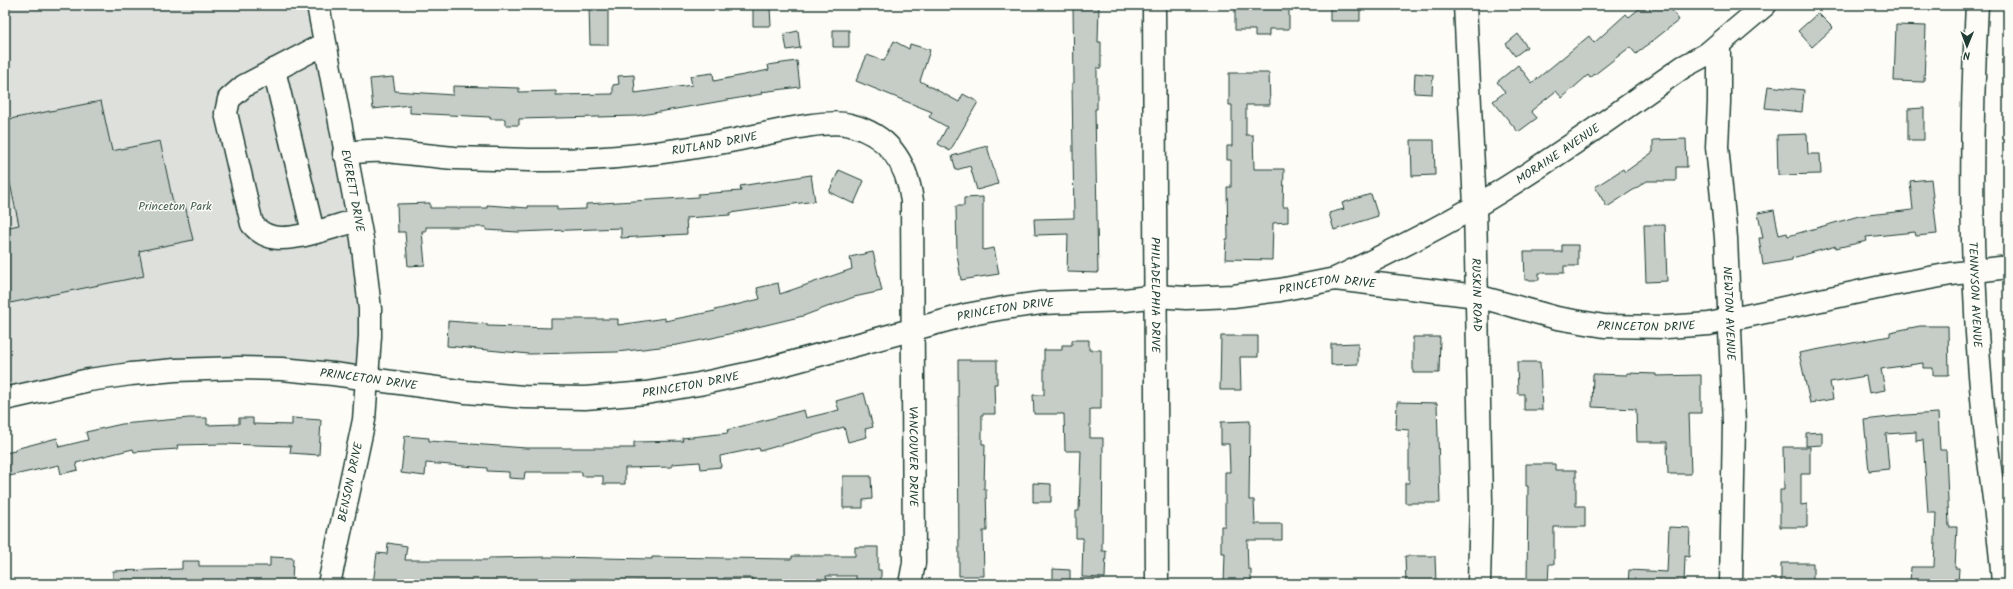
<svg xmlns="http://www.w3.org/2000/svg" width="2013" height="589" viewBox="0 0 2013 589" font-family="Kalam,sans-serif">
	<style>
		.green { fill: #dde0db; stroke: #7e8e88 }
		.building { fill: #c6cdc7; stroke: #1f3d34 }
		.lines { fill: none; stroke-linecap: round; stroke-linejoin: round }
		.minor-casing { stroke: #1f3d34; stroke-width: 25 }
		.major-casing { stroke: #1f3d34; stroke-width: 25 }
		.minor { stroke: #fdfcf7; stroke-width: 22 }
		.major { stroke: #fdfcf7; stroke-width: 22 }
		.labels { text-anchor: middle; stroke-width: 3; stroke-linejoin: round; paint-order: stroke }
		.street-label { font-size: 12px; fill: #1f3d34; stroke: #fdfcf7 }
		.park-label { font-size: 12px; fill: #455e55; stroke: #fdfcf7 }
	</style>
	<rect width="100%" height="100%" fill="#fdfcf7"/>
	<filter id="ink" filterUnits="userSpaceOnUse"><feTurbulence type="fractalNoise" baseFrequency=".025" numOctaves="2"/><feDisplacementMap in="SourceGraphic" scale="8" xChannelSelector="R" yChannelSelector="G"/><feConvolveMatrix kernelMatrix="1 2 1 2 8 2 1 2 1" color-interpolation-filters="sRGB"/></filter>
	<g filter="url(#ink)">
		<!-- green -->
		<path class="green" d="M5,5H318L331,80L368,379L115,377L5,399Z"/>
		<!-- building -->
		<path class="building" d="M589,5H608V45H590Z
			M1073,5H1099L1098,42H1101V68H1097V109H1095L1098,273L1067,272L1068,234L1035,235L1034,219L1074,218L1072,83H1074Z
			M1235,5H1289V29H1269V36H1255V30H1235Z
			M1330,5H1360V21H1330Z
			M1644,5H1668L1679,20L1636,54L1630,47L1590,78L1588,75L1562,98L1556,91L1531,111L1537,118L1518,132L1493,101L1505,92L1497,82L1518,65L1532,83L1589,36L1594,43L1626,14L1629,17Z
			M753,8H770L771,26H753Z
			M1818,13L1833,28L1812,47L1798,31Z
			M1896,25L1926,26L1924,82L1894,81Z
			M833,30H849V47H833Z
			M798,31L800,48L787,50L784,34Z
			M1518,34L1527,47L1515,56L1506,44Z
			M894,41L909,49L910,44L930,50L920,81L959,102L963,94L978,102L950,151L938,144L947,127L929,117L932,112L856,81L867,55L884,61Z
			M797,61L800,87L761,92L762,94L636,116L519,119V125H505V119H490V117L410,113V105L373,109L370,79L393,77L395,91L453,95V86L519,88V92L556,91V95L613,94V85L619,84L618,76L634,75L635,93L692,85L690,76L713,73L714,81L769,70L768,65Z
			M1229,73H1269L1270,105H1246V135H1253L1254,169H1284L1283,207H1288V222L1273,223L1272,260L1225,259L1226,239H1228L1227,187H1231V160H1227V146H1232V105H1229Z
			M1415,73L1433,75L1432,94L1414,93Z
			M1768,86L1804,90L1802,112L1765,108Z
			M101,101L112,151L160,141L174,207L185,205L193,240L139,251L144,276L5,304V228L19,225L5,160V120Z
			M1924,108V140H1908V109Z
			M1807,134L1808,154H1820L1821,174L1778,175L1777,135Z
			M1686,139L1687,167H1676V181H1647L1607,207L1595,187L1623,169L1625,172L1653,152V140Z
			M1411,140H1434L1435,175L1412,176Z
			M987,146L998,184L977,190L970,166L956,170L952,156Z
			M839,170L864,181L854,204L829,192Z
			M811,175L815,201L730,213V215L686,218L687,234L621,238V228L518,232L486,230V227H426V231H422L425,265L408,266L405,232H398L397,204L430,203V208H487V205L528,208V206H557V210L586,209V204L698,197V194L741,191L740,186Z
			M1931,179L1937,234L1916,236L1915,232L1866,237L1867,241L1836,248V246L1792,258V260L1763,265L1759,238H1763L1758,213L1774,210L1779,235L1787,233L1788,236L1859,216L1913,210L1910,181Z
			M1371,194L1378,216L1334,230L1329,213L1344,209L1342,203Z
			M983,197V250L994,248L999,274L961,280L957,254L956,206H964V198Z
			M1644,225H1665L1667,281L1646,282Z
			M1562,245H1578V266H1564V273H1539V280H1525L1524,252H1562Z
			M873,252L882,291L854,297L803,316L712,338L677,345L617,352L529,354L447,346L448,321L487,324V326L551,328V319H618V325L665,318V321L715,311V310L760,299L757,288L778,283L780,294L852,269L850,257Z
			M1920,326H1948L1949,375H1933V368H1923V363L1881,369L1885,390L1869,393L1866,376L1830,382L1833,399L1810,403L1799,353L1890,336V332Z
			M1221,336H1258V357H1240L1241,390H1220Z
			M1413,337H1440L1439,373H1413Z
			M1072,340H1089V350H1101V409H1090V438H1103L1102,551H1106L1105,578L1082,577L1083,538H1076V511H1079L1081,451H1065L1064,414H1034L1033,395H1044V350H1062V345H1072Z
			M1358,343V364L1331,365V344Z
			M958,360H997V384H994L995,414H982V444H985L984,489H986L987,531H983L984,576H959Z
			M1517,362H1540L1542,410H1524V394H1518Z
			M1627,373L1656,374V376L1701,375V413H1689L1691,474H1668L1667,442H1637L1636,409L1592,407L1593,374L1627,375Z
			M864,393L873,427L865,429L867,437L848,442L844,427L760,451L759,448L720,456L721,467L701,469L700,462L672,464V467L625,468V484H603V476H582V472H525L524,479L509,478V472L487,471V468L426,463L425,476L401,473L405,436L429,438V441L526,448H634V442L683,441L682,438L728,433L727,430L804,410L806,418L839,410L836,401Z
			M1397,402L1437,403L1440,503H1405V483H1409V430L1396,429Z
			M1938,413L1940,450H1946L1949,527H1957L1955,568H1959L1958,584L1910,583L1911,567H1934L1936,513H1928L1923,440L1916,441V432L1886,434L1889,469L1869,471L1864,420L1907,415Z
			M189,418H207V425L239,424V418H253V424L292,425V418L321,420L319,455L290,453L291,446L223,444L177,445L178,449L134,452L133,449L76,463L78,470L61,474L59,465L5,477V453L15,451V449L57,438L59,447L88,440L86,432L122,424Z
			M1250,421L1249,500H1254L1255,524H1282V540H1247L1248,569H1251V584H1224L1225,553H1221V526H1225V472H1230L1229,444H1221V422Z
			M1822,432V445L1806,446V433Z
			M1783,447H1810V474H1801V505L1807,504V527H1780V490H1784Z
			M1526,464H1555V470H1576V506H1585V527H1554V564H1549L1548,584H1527L1528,486H1526Z
			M843,476H871L872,499L863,500V508H843Z
			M1033,483L1051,484V502H1033Z
			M1669,527L1690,528L1689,557L1685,556L1684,584H1628L1629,570L1667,572Z
			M388,543L407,546L405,560H489V558L550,557L652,559V557L792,559V556H855V547H878V570H881V583H856V576H826L827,584H752V578H724L723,584L635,582V584H609V579H582L581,584H373L377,553L387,554Z
			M1405,556H1435L1436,584H1406Z
			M270,557L293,558L292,584H113V571L182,569V561H199V566H270Z
			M1781,563H1813V584H1781Z
			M1053,569L1070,570V584L1053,583Z"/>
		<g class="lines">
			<defs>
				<g id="minor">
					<path id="s1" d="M318,5L362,239L370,309V336L364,420L329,584"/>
					<path id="s2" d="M1465,5L1475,206L1481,501L1479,584"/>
					<path id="s3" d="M1977,5C1972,101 1970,196 1975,292C1977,343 1981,395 1987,446C1993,492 2000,538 2003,584"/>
					<path d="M324,44L244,86L229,99L226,113L252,224C257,230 264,235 272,237C294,242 335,226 358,220"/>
					<path id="s4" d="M1719,44V102L1717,147L1726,238L1734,423L1731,584"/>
					<path d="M274,70L313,232"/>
					<path id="s5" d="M344,153C358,152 371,150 384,151C408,153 432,156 455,158C482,159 509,159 535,160C601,161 670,153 735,140C764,135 824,118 850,125C889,135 907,163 912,201L914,563L910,584"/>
					<path id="s6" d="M1335,279C1383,256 1430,233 1476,206C1547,164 1615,115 1683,67L1707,54L1765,5"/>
					<path id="s7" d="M5,399L89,380L131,374L175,370L239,368L282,369L333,374L466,392L524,397L585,398L646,393L699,384L760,371L966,315L1004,308L1041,303L1125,300L1156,296L1186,298L1233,296L1280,290L1335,279L1477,296L1557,318L1604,326L1666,327L1709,324L1886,286L1951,274L2008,267"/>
				</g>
				<g id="major">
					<path id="s8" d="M1154,5L1157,584"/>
				</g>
			</defs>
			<!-- minor casing -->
			<use href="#minor" class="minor-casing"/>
			<!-- major casing -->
			<use href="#major" class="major-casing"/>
			<!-- minor -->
			<use href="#minor" class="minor"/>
			<!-- major -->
			<use href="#major" class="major"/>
		</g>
	</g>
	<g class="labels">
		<!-- street labels -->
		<g class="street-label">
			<text dy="4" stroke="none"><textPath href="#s5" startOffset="372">RUTLAND DRIVE</textPath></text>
			<text dy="4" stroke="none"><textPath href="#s6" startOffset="256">MORAINE AVENUE</textPath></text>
			<text dy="4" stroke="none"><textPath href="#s1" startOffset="189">EVERETT DRIVE</textPath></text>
			<text dy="4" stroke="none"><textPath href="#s7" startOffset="1339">PRINCETON DRIVE</textPath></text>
			<text dy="4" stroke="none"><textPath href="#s8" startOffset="290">PHILADELPHIA DRIVE</textPath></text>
			<text dy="4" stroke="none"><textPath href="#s2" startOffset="290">RUSKIN ROAD</textPath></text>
			<text dy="4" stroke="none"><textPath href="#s3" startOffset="290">TENNYSON AVENUE</textPath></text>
			<text dy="4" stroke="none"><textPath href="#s7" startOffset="1015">PRINCETON DRIVE</textPath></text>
			<text dy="4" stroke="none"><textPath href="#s4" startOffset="270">NEWTON AVENUE</textPath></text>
			<text dy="4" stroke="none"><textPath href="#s7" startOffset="1663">PRINCETON DRIVE</textPath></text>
			<text dy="4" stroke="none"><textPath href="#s7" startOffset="367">PRINCETON DRIVE</textPath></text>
			<text dy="4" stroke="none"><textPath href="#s7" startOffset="691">PRINCETON DRIVE</textPath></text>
			<text dy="4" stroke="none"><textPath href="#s5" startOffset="870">VANCOUVER DRIVE</textPath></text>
			<text transform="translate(350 482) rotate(-78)" y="4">BENSON DRIVE</text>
		</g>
		<!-- park labels -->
		<g class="park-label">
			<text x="175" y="210">Princeton Park</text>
		</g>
	</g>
	<!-- margin -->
	<rect width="2013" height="589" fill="none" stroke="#fdfcf7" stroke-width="20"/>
	<rect x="10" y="10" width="1993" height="569" fill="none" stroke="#1f3d34" stroke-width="1.5" filter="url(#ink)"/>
	<!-- north arrow -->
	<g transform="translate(1967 46) rotate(181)" stroke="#fdfcf7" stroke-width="3" paint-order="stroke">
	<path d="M0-3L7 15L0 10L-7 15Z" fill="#1f3d34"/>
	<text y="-6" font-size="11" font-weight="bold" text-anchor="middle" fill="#1f3d34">N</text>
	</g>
</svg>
